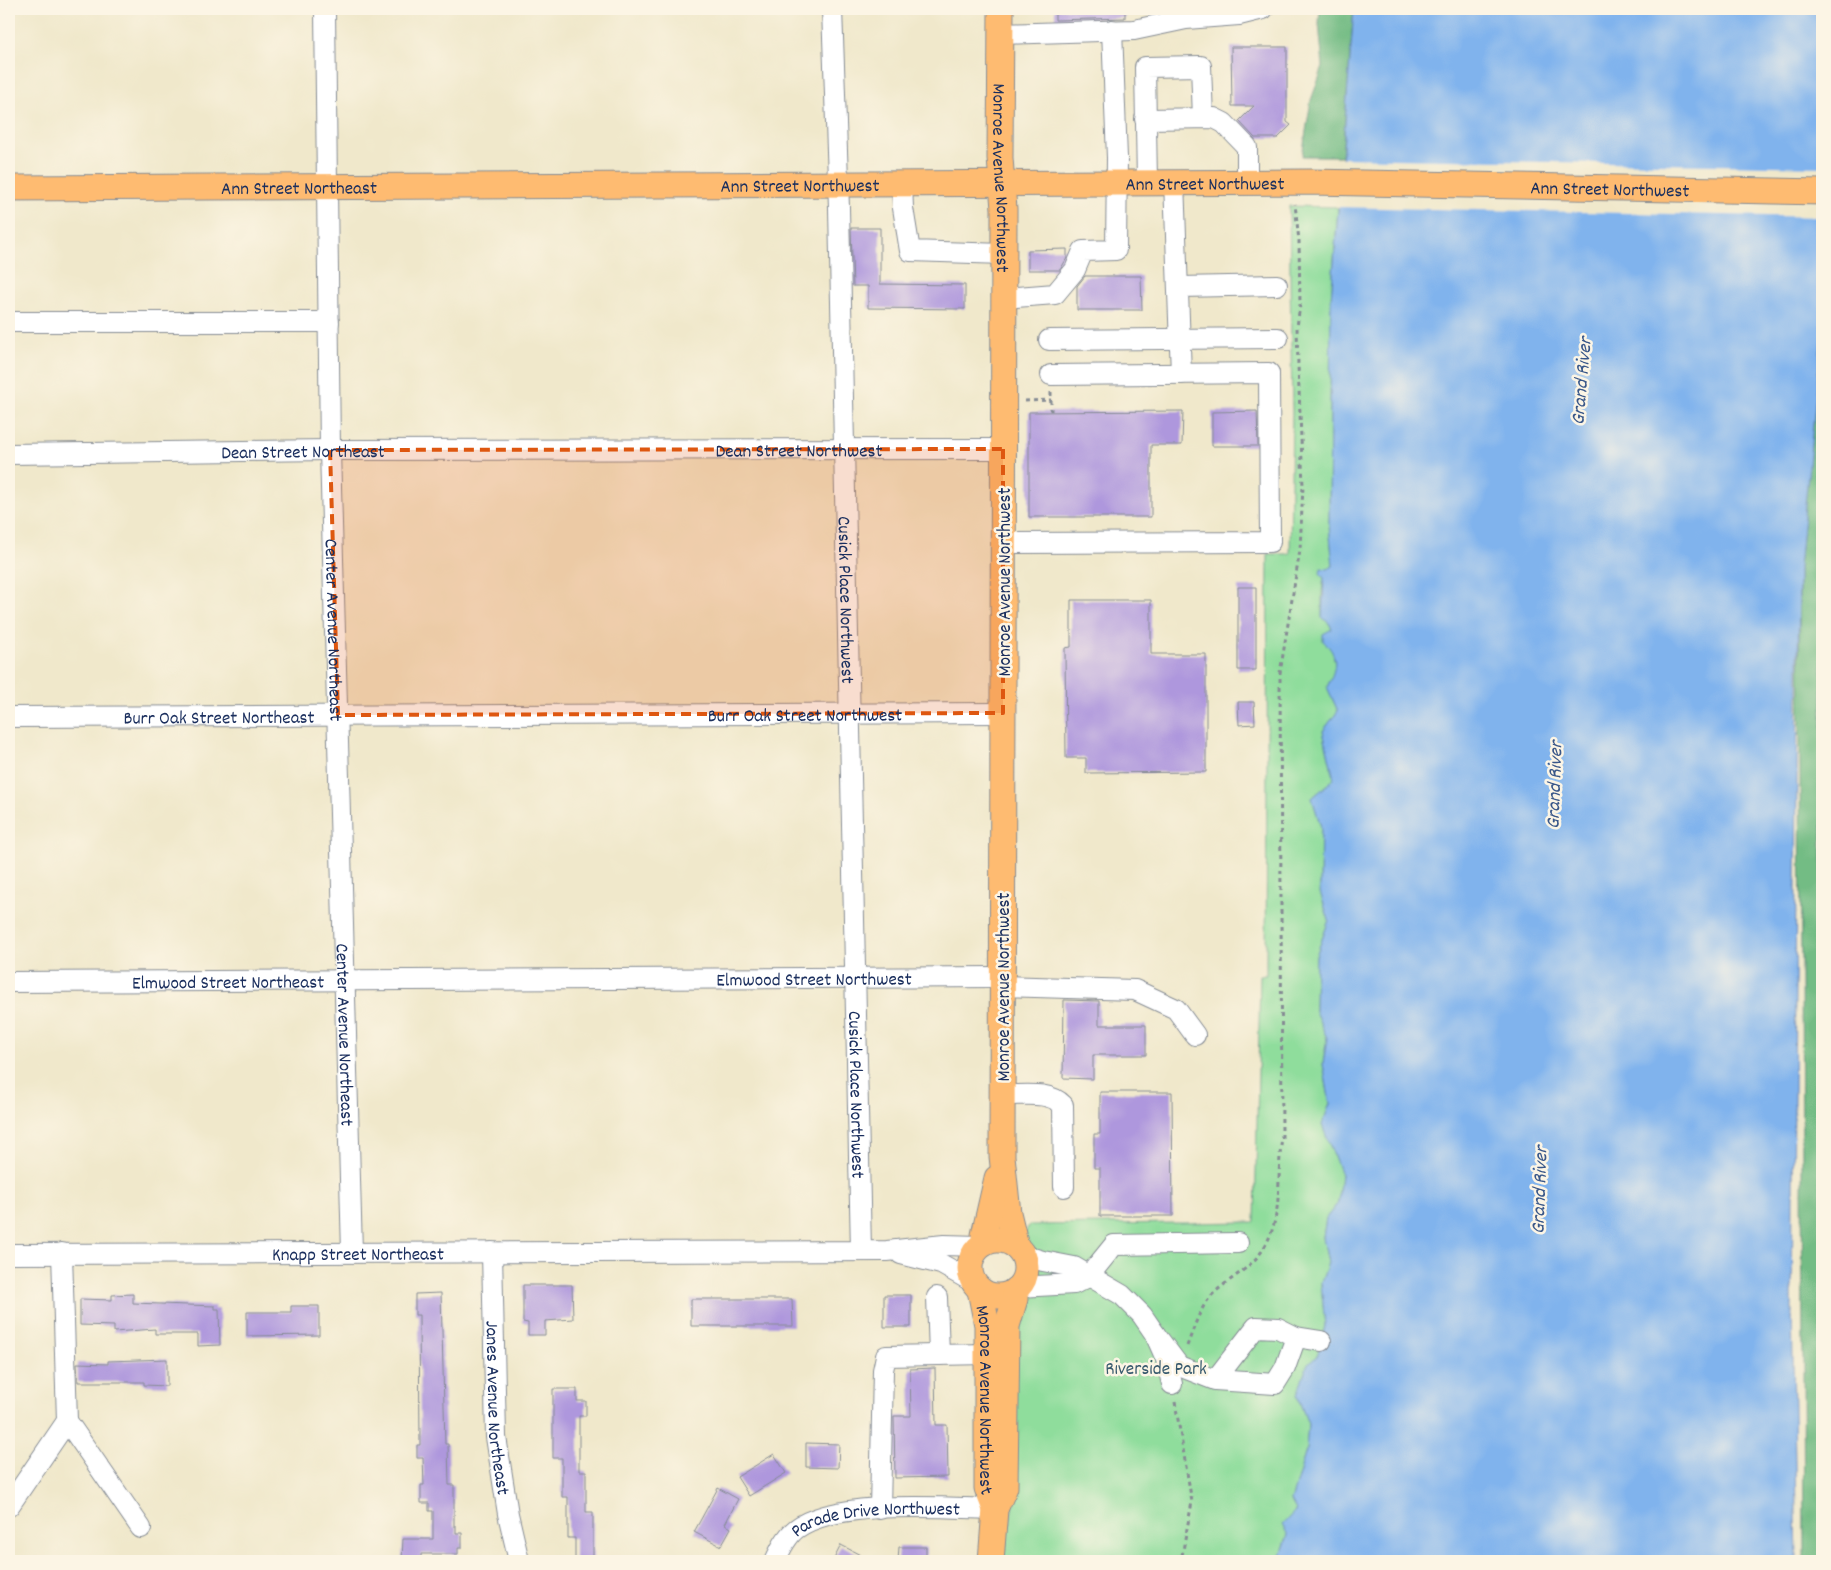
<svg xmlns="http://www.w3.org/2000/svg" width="1831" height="1570" viewBox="0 0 1831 1570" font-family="Dekko,sans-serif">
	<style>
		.green { fill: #8fdd9c; stroke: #55867d }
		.forest { fill: #73bc84; stroke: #477671 }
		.water { fill: #80b3ed; stroke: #4e71a6 }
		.pier { fill: #f0e8cb }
		.building { fill: #ae97dd }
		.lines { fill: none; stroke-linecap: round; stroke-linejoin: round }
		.minor-casing { stroke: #868c94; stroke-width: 22 }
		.major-casing { stroke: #868c94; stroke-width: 27 }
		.path { stroke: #868c94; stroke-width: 3; stroke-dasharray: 4 4; stroke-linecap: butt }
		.minor { stroke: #fff; stroke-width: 20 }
		.major { stroke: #febb71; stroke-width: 25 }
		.marked { fill: #de5710; fill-opacity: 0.2; stroke: #de5710; stroke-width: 4; stroke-dasharray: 10 6; stroke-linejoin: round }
		.labels { text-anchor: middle; stroke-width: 5; stroke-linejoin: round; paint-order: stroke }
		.street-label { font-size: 19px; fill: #1b2f5e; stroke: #fcf5e5 }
		.park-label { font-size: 19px; fill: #385a6e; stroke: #fcf5e5 }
		.water-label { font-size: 20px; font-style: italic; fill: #395789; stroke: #fcf5e5 }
	</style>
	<rect width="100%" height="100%" fill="#fcf5e5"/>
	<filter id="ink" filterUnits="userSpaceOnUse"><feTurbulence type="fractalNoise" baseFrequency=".02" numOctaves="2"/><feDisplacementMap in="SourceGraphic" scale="10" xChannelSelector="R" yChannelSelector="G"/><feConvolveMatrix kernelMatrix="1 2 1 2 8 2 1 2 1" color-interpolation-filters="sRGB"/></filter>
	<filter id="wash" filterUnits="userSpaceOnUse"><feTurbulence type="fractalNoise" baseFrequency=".0096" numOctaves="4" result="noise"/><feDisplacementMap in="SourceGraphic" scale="20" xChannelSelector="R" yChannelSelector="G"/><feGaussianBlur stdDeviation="1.12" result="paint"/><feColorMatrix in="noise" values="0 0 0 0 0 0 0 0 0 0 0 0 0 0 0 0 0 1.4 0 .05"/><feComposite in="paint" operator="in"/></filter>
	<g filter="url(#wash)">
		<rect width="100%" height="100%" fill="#f0e8cb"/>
		<!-- green -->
		<path class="green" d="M1289,206L1338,207L1331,300L1329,525L1333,566C1318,575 1323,602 1322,617L1329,623L1332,629V648L1336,669L1327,687L1338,711L1323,731L1334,779L1312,798L1321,827L1320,892L1329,920L1316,956L1315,1011L1327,1038L1323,1064L1330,1104L1322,1125L1341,1174L1338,1203L1326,1218L1323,1237L1328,1263L1321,1283L1325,1326L1317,1357L1297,1395L1308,1424L1306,1451L1291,1501L1296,1510L1279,1561H1003L1012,1509L1013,1331L1025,1302L1033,1273L1025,1233L1029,1225L1255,1222L1260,975H1266L1268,554H1290L1292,411Z"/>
		<!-- forest -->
		<path class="forest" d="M1320,9H1354L1342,156H1302L1311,100L1323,67L1319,24Z
			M1822,332V1561H1804L1799,567Z"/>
		<!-- water -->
		<path class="water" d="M1354,9H1822V332L1799,567L1792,1308L1797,1561H1279L1288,1535L1282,1525L1296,1510L1291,1501L1306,1451L1308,1424L1297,1395L1308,1363L1317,1357L1325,1326L1321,1283L1328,1263L1323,1237L1326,1218L1338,1203L1341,1174L1322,1125L1330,1104L1323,1064L1327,1038L1315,1011L1316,956L1329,920L1320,892L1321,827L1312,798L1334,779L1323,731L1338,711L1327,687C1336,669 1340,656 1323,641V634L1332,629L1329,623L1322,618L1324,578L1320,573L1321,568L1328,569L1333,566L1329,525L1331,300Z"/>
		<!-- pier -->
		<path class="pier" d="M1340,158L1822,167V217L1336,207Z"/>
		<g id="blocks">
			<!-- building -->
			<path class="building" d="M1055,9H1125V18L1055,20Z
				M1231,47H1287V122L1291,125L1278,138H1255L1239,121L1254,106H1232Z
				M851,228H880V284L965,285V309L868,308V286H853Z
				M1067,249V258L1060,270H1028V250Z
				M1085,276H1141L1142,310H1077V286Z
				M1183,411L1182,445H1151V517H1029V412Z
				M1257,411L1258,446H1212V412Z
				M1238,587H1256V670H1238Z
				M1071,600H1151V654H1206V772L1086,773V758H1066L1065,648L1071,647Z
				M1238,702H1254L1255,724L1239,725Z
				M1064,1000L1099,1001V1025H1146V1055H1093V1079L1063,1078Z
				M1100,1092H1172L1173,1216H1100V1168H1094V1134H1100Z
				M523,1285H572L573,1319L545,1321V1335H528V1323L523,1322Z
				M441,1293L445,1444H448L449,1485H454V1526H456V1533H462V1548H458V1554H421V1560H402L403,1539H433V1511H429V1503H421V1485H424L423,1458H417V1445H420L419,1315H415V1294Z
				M133,1294V1303L215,1306V1309H219L220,1345L198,1346V1334H155V1329L114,1332V1326L80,1325V1299L112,1300V1295Z
				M884,1295H911V1327H884Z
				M691,1299H792L793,1326H691Z
				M291,1306H319V1335L247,1336V1312H291Z
				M167,1359V1386L144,1385V1382H78L77,1363L108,1364V1361Z
				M935,1368L936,1425H947L948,1477L895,1478L894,1416H911L910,1369Z
				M553,1389H577V1401H586V1416H579V1471H586V1512H593V1561H575V1538H568V1497H562V1458H553Z
				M806,1443L839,1444L838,1468L806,1467Z
				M774,1454L786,1473L749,1496L737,1477Z
				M718,1488L738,1499L725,1524L731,1528L721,1546L694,1532Z
				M841,1545L872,1561H833Z
				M899,1547H926V1561H898Z"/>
		</g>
	</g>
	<g filter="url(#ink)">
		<use href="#blocks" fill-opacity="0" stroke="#868c94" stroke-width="1"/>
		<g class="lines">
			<defs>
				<g id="minor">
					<path id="s1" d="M325,9L330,450L352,1252"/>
					<path id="s2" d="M832,9L839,208L861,1251"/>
					<path d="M1001,34L1134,30L1186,19L1239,15L1263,9"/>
					<path d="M1145,119L1214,118L1224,123L1247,147V182"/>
					<path d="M1174,181L1181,374"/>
					<path d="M1147,182L1145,67L1201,66L1203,118"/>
					<path d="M902,184L903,208L910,251L1004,254"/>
					<path d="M1180,287L1277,285"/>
					<path d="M1004,298L1055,294L1075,270L1083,251L1116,250L1117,158L1112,30"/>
					<path d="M9,322H329"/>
					<path d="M1049,340L1278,338"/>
					<path id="s3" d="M9,454L330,450L1003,449"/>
					<path d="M1004,543L1270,542L1269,373L1051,375"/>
					<path id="s4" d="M9,717L1003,713"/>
					<path id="s5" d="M9,982L1002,977"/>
					<path d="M1002,986L1135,990L1176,1009L1195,1035"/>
					<path d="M1002,1095C1022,1096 1048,1090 1063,1105L1064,1187"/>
					<path id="s6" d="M492,1252L496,1437L508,1514L519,1561"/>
					<path d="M62,1253L67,1421"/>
					<path id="s7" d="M9,1254L887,1251L944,1245L980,1246"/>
					<path d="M901,1254L941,1264L973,1282"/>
					<path d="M1023,1255L1043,1261L1074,1267L1122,1295L1142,1315L1155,1334L1166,1359L1172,1384"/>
					<path d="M1019,1287L1074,1284L1088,1277L1114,1245L1238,1243"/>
					<path d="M937,1297L939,1355"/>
					<path d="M1155,1334L1179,1366L1215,1380L1275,1384L1285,1368L1296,1337L1278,1328L1256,1327L1215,1380"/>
					<path d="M1296,1337L1321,1341"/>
					<path d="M67,1421L141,1528"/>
					<path d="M9,1506L67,1421"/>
					<path d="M880,1509L883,1370L886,1356L987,1354"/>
					<path id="s8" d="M775,1561C780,1550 786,1537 796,1529C834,1499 946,1508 995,1509"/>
				</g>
				<g id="major">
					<path id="s9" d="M1001,9L1000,158L1004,209L1002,1156L1008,1213L1016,1246"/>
					<path id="s10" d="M9,188L1311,182L1822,192"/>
					<circle cx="998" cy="1268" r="28"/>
					<path d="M985,1243L984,1235L997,1178"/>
					<path id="s11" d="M980,1290L987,1325V1488L995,1509"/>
					<path d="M991,1561L995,1509L1005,1487L1007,1326L1015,1299V1290"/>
				</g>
			</defs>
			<!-- minor casing -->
			<use href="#minor" class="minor-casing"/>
			<!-- major casing -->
			<use href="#major" class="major-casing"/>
			<!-- path -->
			<path class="path" d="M1051,392V411
				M1025,401L1051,400
				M1187,1346C1194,1328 1199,1309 1212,1295C1229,1278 1253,1268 1265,1246C1284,1213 1276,1175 1282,1138L1280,673L1300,550L1303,486L1298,365L1297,327L1300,305L1299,241L1295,204
				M1175,1402L1192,1502L1181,1561"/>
			<!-- minor -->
			<use href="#minor" class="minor"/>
			<!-- major -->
			<use href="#major" class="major"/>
		</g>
	</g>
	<!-- marked area -->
	<path class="marked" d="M1003,449V713L338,715L330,450Z"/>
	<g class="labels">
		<!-- street labels -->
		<g class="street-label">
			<text dy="7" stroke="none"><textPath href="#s9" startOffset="169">Monroe Avenue Northwest</textPath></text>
			<text dy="7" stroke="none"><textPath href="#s10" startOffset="1196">Ann Street Northwest</textPath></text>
			<text dy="7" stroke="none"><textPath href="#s10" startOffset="791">Ann Street Northwest</textPath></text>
			<text dy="7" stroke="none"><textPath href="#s10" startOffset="290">Ann Street Northeast</textPath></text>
			<text dy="7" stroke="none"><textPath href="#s10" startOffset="1601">Ann Street Northwest</textPath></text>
			<text dy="7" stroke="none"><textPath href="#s3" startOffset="790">Dean Street Northwest</textPath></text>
			<text dy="7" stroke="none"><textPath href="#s3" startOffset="294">Dean Street Northeast</textPath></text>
			<text transform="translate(1003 582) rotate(-90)" y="7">Monroe Avenue Northwest</text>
			<text dy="7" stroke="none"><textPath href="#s2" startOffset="591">Cusick Place Northwest</textPath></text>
			<text dy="7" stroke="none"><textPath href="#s1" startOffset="621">Center Avenue Northeast</textPath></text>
			<text dy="7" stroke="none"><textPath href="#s4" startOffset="796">Burr Oak Street Northwest</textPath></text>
			<text dy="7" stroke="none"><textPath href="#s4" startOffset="210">Burr Oak Street Northeast</textPath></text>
			<text dy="7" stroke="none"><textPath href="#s5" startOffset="805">Elmwood Street Northwest</textPath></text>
			<text dy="7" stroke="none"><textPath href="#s5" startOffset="219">Elmwood Street Northeast</textPath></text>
			<text transform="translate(1002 987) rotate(-90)" y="7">Monroe Avenue Northwest</text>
			<text dy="7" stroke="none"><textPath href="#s1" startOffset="1026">Center Avenue Northeast</textPath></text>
			<text dy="7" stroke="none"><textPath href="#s2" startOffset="1086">Cusick Place Northwest</textPath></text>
			<text dy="7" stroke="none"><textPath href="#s7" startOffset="349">Knapp Street Northeast</textPath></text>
			<text dy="7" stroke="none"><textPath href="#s11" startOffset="110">Monroe Avenue Northwest</textPath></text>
			<text dy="7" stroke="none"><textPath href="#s6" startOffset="156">Janes Avenue Northeast</textPath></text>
			<text dy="7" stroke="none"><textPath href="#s8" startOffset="120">Parade Drive Northwest</textPath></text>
		</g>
		<!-- park labels -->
		<g class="park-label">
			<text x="1156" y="1374">Riverside Park</text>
		</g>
		<!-- water labels -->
		<g class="water-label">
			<text transform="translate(1580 381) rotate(-85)" y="7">Grand River</text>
			<text transform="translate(1553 785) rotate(-88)" y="7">Grand River</text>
			<text transform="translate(1538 1190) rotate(-88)" y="7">Grand River</text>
		</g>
	</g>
	<!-- margin -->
	<rect width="1831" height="1570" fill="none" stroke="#fcf5e5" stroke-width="30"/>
</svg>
